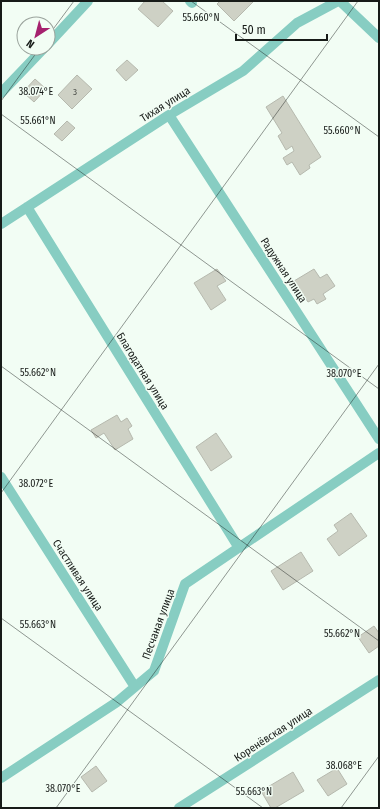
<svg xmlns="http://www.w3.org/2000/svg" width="380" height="809" viewBox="0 0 380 809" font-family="'Fira Sans Condensed',sans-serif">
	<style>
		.building { fill: #ced1c5; stroke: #b6b9ae }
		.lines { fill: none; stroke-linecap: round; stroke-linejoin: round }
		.street { stroke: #87cdc2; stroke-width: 10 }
		.ticks { fill: none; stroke: #171b18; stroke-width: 1; stroke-opacity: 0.45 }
		.labels { text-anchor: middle; stroke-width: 3; stroke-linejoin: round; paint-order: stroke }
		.number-label { font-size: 9px; fill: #454843 }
		.street-label { font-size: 11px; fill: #171b18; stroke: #f2fdf4 }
		.ticks-label { font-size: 10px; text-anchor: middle; fill: #171b18; stroke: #f2fdf4; stroke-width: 3; stroke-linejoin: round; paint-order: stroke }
	</style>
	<rect width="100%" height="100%" fill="#f2fdf4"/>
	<!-- building -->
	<path class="building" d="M145,1H162L173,11L158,27L138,9Z
		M220,1H254L234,21L217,4Z
		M127,60L138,70L126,81L116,70Z
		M77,75L92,89L72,109L58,95Z
		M35,79L46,89L34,102L23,92Z
		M283,96L321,157L309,165L310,168L300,175L292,162L287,165L283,158L294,151L292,146L286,150L278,136L282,133L266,107Z
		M67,121L75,128L62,141L54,134Z
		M217,269L226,281L217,286L226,300L211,310L194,283Z
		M314,269L320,278L327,274L335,286L323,294L326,299L317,304L314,299L308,302L294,281Z
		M117,415L121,422L127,418L132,426L128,429L133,439L115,450L104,433L96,438L91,430Z
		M216,433L232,457L211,471L196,447Z
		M351,513L367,536L339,556L327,539L338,531L334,525Z
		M301,552L313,571L283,590L271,571Z
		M374,626L379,633V646L369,653L358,637Z
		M96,766L107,781L92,792L81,777Z
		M337,768L347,784L328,796L317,780Z
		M293,772L304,791L275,808H271L261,791Z"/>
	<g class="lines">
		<!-- street -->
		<path class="street" d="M190,1L192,3
			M340,1L379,38
			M48,44L88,1
			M1,93L44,48
			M169,115L379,439
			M27,207L239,548
			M1,224L169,115L243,71L297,23L338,1
			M1,477L135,687
			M1,778L117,702L154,671L185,584L379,453
			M179,808L379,680"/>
	</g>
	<!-- ticks -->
	<path class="ticks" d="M191,1L379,137M48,36L74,1M1,101L40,48M1,114L379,389M1,366L379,641M1,493L358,1M1,618L263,808M56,808L379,364M341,808L379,756"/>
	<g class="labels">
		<!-- number labels -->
		<g class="number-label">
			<text x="75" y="95">3</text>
		</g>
		<!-- street labels -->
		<g class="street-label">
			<text transform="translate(165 104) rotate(-32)" y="4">Тихая улица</text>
			<text transform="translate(284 270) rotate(57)" y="4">Радужная улица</text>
			<text transform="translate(143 371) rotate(58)" y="4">Благодатная улица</text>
			<text transform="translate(78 575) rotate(57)" y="4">Счастливая улица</text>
			<text transform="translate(158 624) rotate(-70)" y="4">Песчаная улица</text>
			<text transform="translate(273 734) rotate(-33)" y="4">Коренёвская улица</text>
		</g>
	</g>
	<g class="ticks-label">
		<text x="201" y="21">55.660°N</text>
		<text x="36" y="95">38.074°E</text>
		<text x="38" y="124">55.661°N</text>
		<text x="342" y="134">55.660°N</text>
		<text x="38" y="376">55.662°N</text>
		<text x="344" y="377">38.070°E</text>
		<text x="36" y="487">38.072°E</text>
		<text x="38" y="628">55.663°N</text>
		<text x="342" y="637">55.662°N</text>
		<text x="344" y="769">38.068°E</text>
		<text x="63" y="792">38.070°E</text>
		<text x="254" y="795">55.663°N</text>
	</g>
	<!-- border -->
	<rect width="380" height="809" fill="none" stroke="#171b18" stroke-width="4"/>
	<!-- north arrow -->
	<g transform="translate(36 36) rotate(216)"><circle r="19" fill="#f2fdf4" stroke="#9aa39c"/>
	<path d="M0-3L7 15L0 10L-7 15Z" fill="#a5216e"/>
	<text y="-6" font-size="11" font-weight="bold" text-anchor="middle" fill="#171b18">N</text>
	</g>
	<!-- scale -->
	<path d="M236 34v6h91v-6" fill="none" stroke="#171b18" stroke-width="2"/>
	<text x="242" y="34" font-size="12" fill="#171b18" stroke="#f2fdf4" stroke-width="3" paint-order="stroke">50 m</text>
</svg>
